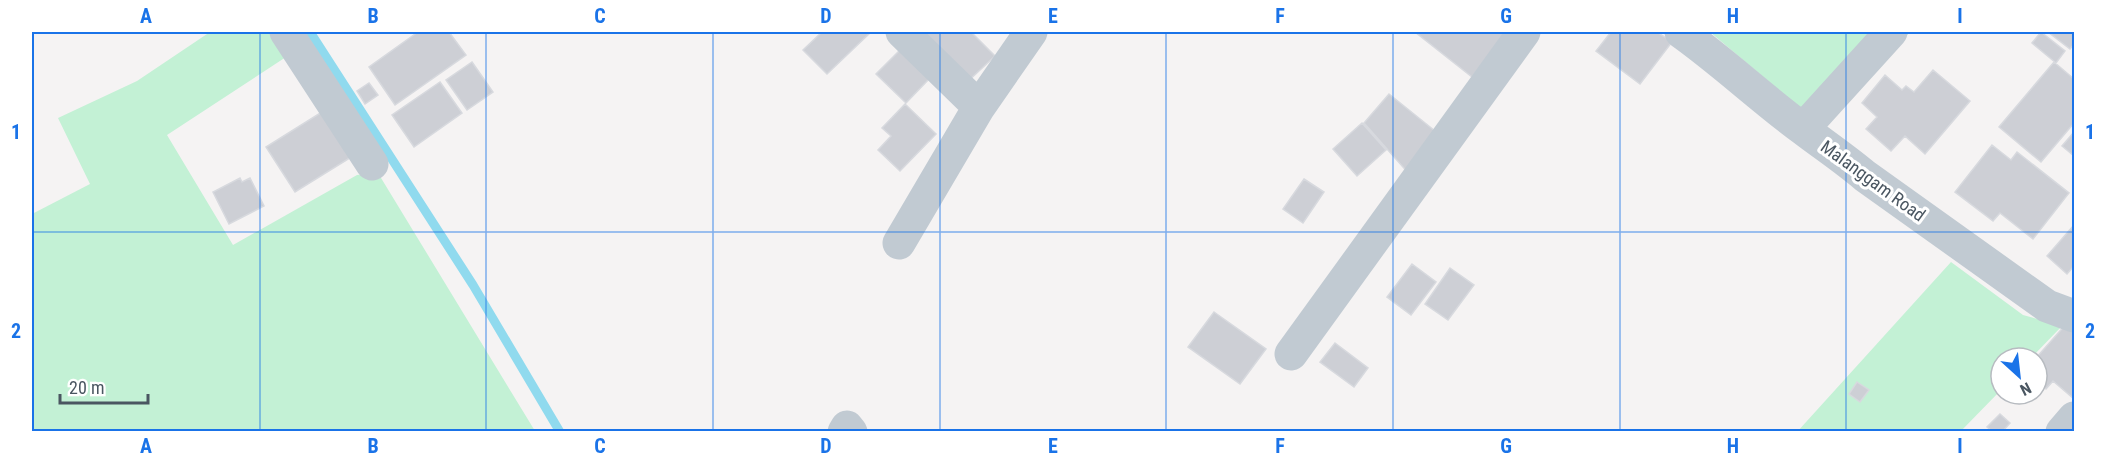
<svg xmlns="http://www.w3.org/2000/svg" width="2106" height="463" viewBox="0 0 2106 463" font-family="'Roboto Condensed',sans-serif">
	<style>
		.green { fill: #c3f1d5 }
		.lines { fill: none; stroke-linecap: round; stroke-linejoin: round }
		.stream { stroke: #90daee; stroke-width: 9 }
		.building { fill: #cdcfd5; stroke: #d7d9de; stroke-width: 1.5 }
		.minor { stroke: #c1cad2; stroke-width: 33 }
		.grid { fill: none; stroke: #1a73e8; stroke-width: 1.5; stroke-opacity: 0.55 }
		.labels { text-anchor: middle; stroke-width: 6; stroke-linejoin: round; paint-order: stroke }
		.street-label { font-size: 18px; fill: #4a5661; stroke: #fff }
		.neatline { fill: none; stroke: #1a73e8; stroke-width: 2 }
		.grid-label { font-size: 20px; text-anchor: middle; font-weight: bold; fill: #1a73e8 }
	</style>
	<rect width="100%" height="100%" fill="#f5f3f3"/>
	<!-- green -->
	<path class="green" d="M210,32H269L286,57L167,135L233,245L357,175L378,173L535,431L32,432V214L90,184L58,118L137,81Z
		M1710,32H1910L1824,128Z
		M1951,262L2023,315L2062,326L2031,358H2001V390L1961,431L1797,432Z"/>
	<g class="lines">
		<!-- stream -->
		<path class="stream" d="M310,32L473,285L560,432"/>
	</g>
	<!-- building -->
	<path class="building" d="M418,32H449L466,55L395,105L369,67Z
		M822,32H871L827,74L803,50Z
		M915,32H971L995,56L965,84Z
		M1415,32H1509L1472,77Z
		M1611,32H1657L1672,42L1640,84L1596,51Z
		M2041,32L2065,51L2056,63L2032,43Z
		M2048,32H2074V44L2070,49Z
		M900,50L930,78L906,103L876,74Z
		M472,62L493,92L467,110L446,80Z
		M2054,62L2074,79V123L2041,162L1999,127Z
		M1933,70L1970,101L1925,154L1905,136L1891,151L1866,129L1877,117L1862,103L1885,75L1902,90L1906,86L1914,92Z
		M440,82L462,113L414,147L392,115Z
		M369,83L378,95L365,104L357,91Z
		M1389,94L1445,139L1410,175L1364,123Z
		M905,104L936,134L900,171L878,150L891,136L882,128Z
		M325,110L353,156L295,192L266,147Z
		M1362,123L1386,150L1357,176L1333,149Z
		M2074,132V156L2062,146Z
		M1992,145L2011,160L2017,152L2069,193L2033,239L2000,213L1993,221L1955,192Z
		M240,178L242,182L250,178L264,206L229,224L213,192Z
		M1304,179L1324,192L1303,223L1283,209Z
		M2074,225V266L2067,274L2047,256Z
		M1412,264L1436,282L1411,315L1387,297Z
		M1450,268L1474,285L1448,320L1425,304Z
		M1214,312L1266,349L1240,384L1188,347Z
		M2067,323L2074,329V396L2073,398L2053,381L2046,389L2037,381L2036,358Z
		M1335,343L1368,368L1354,387L1320,362Z
		M1857,382L1869,390L1860,402L1849,394Z
		M2000,414L2010,423L2002,432H1993L1987,427Z"/>
	<g class="lines">
		<!-- minor -->
		<path class="minor" d="M286,32L372,164
			M902,32L979,107
			M1681,32C1723,62 1761,98 1803,129C1824,145 1845,159 1865,176L2047,306L2074,316
			M1803,129L1891,32
			M899,243L979,107L1031,32
			M1291,354L1524,32
			M844,432L847,427L851,432
			M2062,432L2074,418"/>
	</g>
	<!-- grid -->
	<path class="grid" d="M260,32V432M486,32V432M713,32V432M940,32V432M1166,32V432M1393,32V432M1620,32V432M1846,32V432M32,232H2074"/>
	<g class="labels">
		<!-- street labels -->
		<g class="street-label">
			<text transform="translate(1873 181) rotate(36)" y="6">Malanggam Road</text>
		</g>
	</g>
	<!-- border -->
	<rect width="2106" height="463" fill="none" stroke="#ffffff" stroke-width="66"/>
	<!-- north arrow -->
	<g transform="translate(2019 376) rotate(153)"><circle r="28" fill="#ffffff" stroke="#b7bbc0" stroke-width="1.5"/>
	<path d="M0-4.5L10 22L0 15L-10 22Z" fill="#1a73e8"/>
	<text y="-9" font-size="16" font-weight="bold" text-anchor="middle" fill="#4a5661">N</text>
	</g>
	<!-- scale -->
	<path d="M60 394v9h88v-9" fill="none" stroke="#4a5661" stroke-width="3"/>
	<text x="69" y="394" font-size="18" fill="#4a5661" stroke="#ffffff" stroke-width="4.5" paint-order="stroke">20 m</text>
	<rect x="33" y="33" width="2040" height="397" class="neatline"/>
	<g class="grid-label">
		<text x="146" y="23">A</text>
		<text x="373" y="23">B</text>
		<text x="600" y="23">C</text>
		<text x="826" y="23">D</text>
		<text x="1053" y="23">E</text>
		<text x="1280" y="23">F</text>
		<text x="1506" y="23">G</text>
		<text x="1733" y="23">H</text>
		<text x="1960" y="23">I</text>
		<text x="16" y="139">1</text>
		<text x="2090" y="139">1</text>
		<text x="16" y="338">2</text>
		<text x="2090" y="338">2</text>
		<text x="146" y="453">A</text>
		<text x="373" y="453">B</text>
		<text x="600" y="453">C</text>
		<text x="826" y="453">D</text>
		<text x="1053" y="453">E</text>
		<text x="1280" y="453">F</text>
		<text x="1506" y="453">G</text>
		<text x="1733" y="453">H</text>
		<text x="1960" y="453">I</text>
	</g>
</svg>
